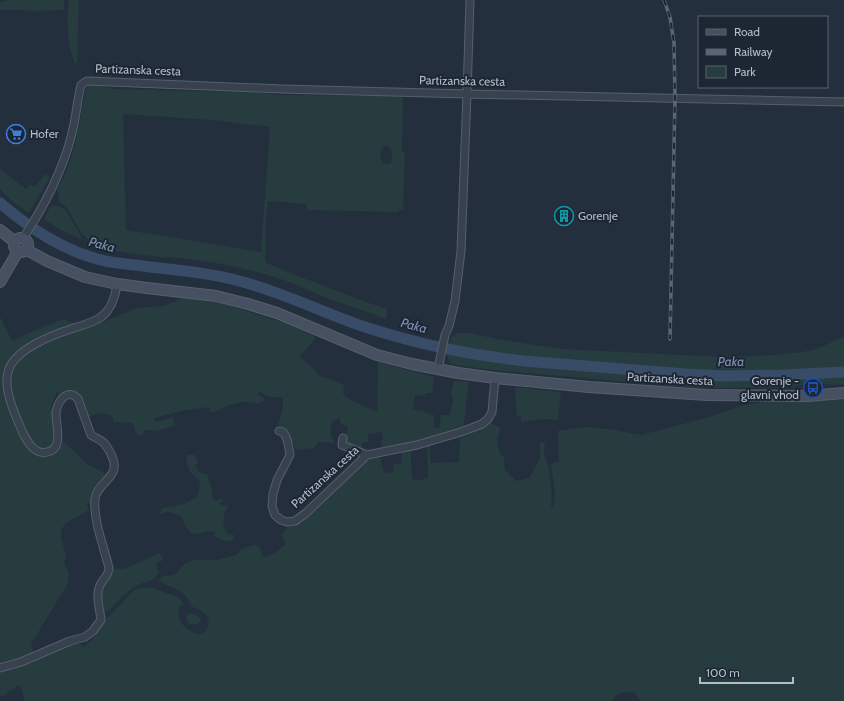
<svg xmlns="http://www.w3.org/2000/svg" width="844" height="701" viewBox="0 0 844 701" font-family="Cabin,sans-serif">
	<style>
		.green { fill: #263c3f; fill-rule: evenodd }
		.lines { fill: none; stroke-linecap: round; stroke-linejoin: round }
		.river { stroke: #394c67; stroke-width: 11 }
		.street-casing { stroke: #565f6c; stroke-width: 9 }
		.secondary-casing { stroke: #565f6c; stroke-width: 12 }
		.street { stroke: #38414e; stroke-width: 7 }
		.secondary { stroke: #465061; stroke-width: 10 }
		.rail-casing { stroke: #5a6575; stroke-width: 3.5 }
		.rail { stroke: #1d2633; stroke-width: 2; stroke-dasharray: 6; stroke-linecap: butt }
		.labels { text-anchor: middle; stroke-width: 4; stroke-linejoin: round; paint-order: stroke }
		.street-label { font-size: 12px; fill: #b4bcc9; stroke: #1d2633 }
		.poi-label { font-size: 12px; fill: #b4bcc9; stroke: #1d2633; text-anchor: start }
		.water-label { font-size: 13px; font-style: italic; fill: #7c92b1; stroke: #1d2633 }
	</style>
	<rect width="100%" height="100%" fill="#242f3e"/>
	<!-- green -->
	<path class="green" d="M8,0H64V10L28,11V10H0V3Z
		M69,0H79L77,63H75C67,45 66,19 69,0Z
		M94,85L102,86L115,89L262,93L280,95L403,96L402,151L405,152L403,209L399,210L398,212L308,210L306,204L268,201L266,217L265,260L267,263L271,265C309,280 347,296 387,309L386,319C368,312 350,306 332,300C314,293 296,284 278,278C256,271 233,266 210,262C172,255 132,259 96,244C74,235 76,211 59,202V196L57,189L65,175L74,149L86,89L89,86ZM123,114L212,120L270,127L261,252L126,230ZM386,145C393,149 394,157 390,164L382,163L380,153L383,146Z
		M0,169L26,189L30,184L35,187L45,174L50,177L29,213L13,202L0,189Z
		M54,205L61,207L66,211L82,238L81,239L61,230L44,219L50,207Z
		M183,298L224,304L288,324L316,337L300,357L310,365L318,375L344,385L343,394L351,400L377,412L378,362L434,377L432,393H426L425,396L415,395L413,409L424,411L425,413L434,415V427L439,428L441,415H450L452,404H453V397L451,394L454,381L469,382L463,428L428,440L383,450L381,442L383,439L382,432L368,434V442H362V450L345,446L344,436L347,434L348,426L341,424L340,420L339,418L332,422L330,434L335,443L319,442L314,448L294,450L295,449L293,441H291L286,432L279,426L278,421L280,420L283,406V397H270L263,394V393L258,391V395L264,398V401C255,406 251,401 242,402C231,404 221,409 210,413L209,407L181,411L154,418L156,422L173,418L174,426L156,431L144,430L143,436L137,435L133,423L113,422V419L111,415C102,412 95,413 88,418L78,396L60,398L57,396L59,392L57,391L50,409H52L54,404L56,405V426L54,447L38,450L24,432L9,388L10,370L28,351L85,323L88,328L137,308L164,306Z
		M0,317L12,341C30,333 46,324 66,319L68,322H72L73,324L47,335L25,349L5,375L24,437L47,454L59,437L88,465L109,475L93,502L87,504L89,510L66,523L61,530V537L66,556L64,563L69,573L67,585L31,644L34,654L0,665Z
		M458,333H469L497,339L561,349L723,357L775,355L803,352L816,349L844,337V369L821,372L744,374L697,373L534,360L509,357L449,347C450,340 451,335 458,333Z
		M448,352L507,362L682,377L743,379L809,377L844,374V384L835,385L815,383L792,387L717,388L674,386L515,372L484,369L456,365L452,364L449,362L447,356Z
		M515,387L561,392L558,420L544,419L521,422V416H517Z
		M844,399V701H641L634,692C622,691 619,692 611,701H25L20,685L16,686L15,688L7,692V694L0,697V671L76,642L84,647L92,640L108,617L134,590L143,588H153L177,597L182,601L183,604C180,606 178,609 178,612C178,618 183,626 187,629C191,632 197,634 202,634C211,627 211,618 202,611C199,609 196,609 193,607C189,603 188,597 184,594C177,588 167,586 159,581L162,576L174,575L179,571L181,567L186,563L193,560H217L236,555L241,550L247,547L254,545L259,547L264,558L276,552L286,544L281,535L288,527L294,526L298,524L316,506L366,459L379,455L381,459L384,472L393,473L394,464L402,463L401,449L430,444L431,463L459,462L460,438L468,436V431L489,422L500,428L497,442L499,452L504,458L505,470L516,481L529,478L540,459V443H543L546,441C541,453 545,455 548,465C549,469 550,474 550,478C552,487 552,497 551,507H554L555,491L551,465L556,462H559L558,431L575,428L588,427L615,430L641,435L709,417L744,405L769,401ZM427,447L428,478L421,480L412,479L411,462V451Z
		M187,455H195L198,462L195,465C197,470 200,474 206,474L208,476L209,481L211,487L213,499L215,501L221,499L223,500L220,503L221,506L227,505L228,507C222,515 221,527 229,535H234L235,538C227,543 223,542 215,536V532C206,529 200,535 192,534L185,525L181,516C171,512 168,510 159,515L162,508L184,504L197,497C199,492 201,486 199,481C197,478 194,476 192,474C188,470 186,461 187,455Z
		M160,553L163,560L156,564L157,568L159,572C152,585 146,580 136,586C125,592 117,603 108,611L104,612L102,610L101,589L111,569H124Z
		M188,614C194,614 199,614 201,621C198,625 195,625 189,624L186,618Z"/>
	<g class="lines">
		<!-- river -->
		<path class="river" d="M0,203C31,229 65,252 105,261C115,263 125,264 135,265C170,270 209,272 243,282C284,293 324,313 365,327C417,344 470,355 524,361L685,374L723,376L785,375L844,372"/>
		<defs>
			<path id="street" d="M23,238C43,209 64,168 72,133C76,118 77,101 81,85L87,81L282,89L467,94L844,102
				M438,369L445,335L449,326L455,301L461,251L467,94L470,0
				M279,431L283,432L286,437L288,443L290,455L277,480L273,494L272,506L275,515L281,520L287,522L295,521L306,513L367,455L417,445L461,432L482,424L488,419L492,412L495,378
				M343,438L342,445L367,455
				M0,668L21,662L70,641L85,637L93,631L101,620C100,609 95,596 100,585C103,579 109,575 109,568C104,547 93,520 95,499C97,482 120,478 113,459C111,453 108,448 104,443C100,439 95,438 91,435L78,399C68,387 58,401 56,412C55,423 65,449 47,452C35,455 28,443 23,433C16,417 3,390 8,372C13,350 52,335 71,329C83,325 101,321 108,310C113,303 116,292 117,284"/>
			<path id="secondary" d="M0,230L15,242
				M14 245a7 7 0 1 1 14 0a7 7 0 1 1-14 0Z
				M27,250L47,261L85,277L117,284L147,288L216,296L248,304L277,313L377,355L412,364L458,373L495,378L589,387L707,395L807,396L844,393
				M0,282L18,251"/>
		</defs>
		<!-- street casing -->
		<use href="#street" class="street-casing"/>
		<!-- secondary casing -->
		<use href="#secondary" class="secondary-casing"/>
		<!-- street -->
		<use href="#street" class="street"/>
		<!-- secondary -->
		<use href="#secondary" class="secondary"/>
		<defs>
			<path id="rail" d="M664,0L670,17L674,43L675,98L670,339"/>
		</defs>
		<!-- rail casing -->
		<use href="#rail" class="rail-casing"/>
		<!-- rail -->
		<use href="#rail" class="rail"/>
	</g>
	<!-- icons -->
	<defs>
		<symbol id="supermarket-ring" viewBox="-11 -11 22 22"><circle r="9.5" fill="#1d2633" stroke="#3f7fe0" stroke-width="1.5"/><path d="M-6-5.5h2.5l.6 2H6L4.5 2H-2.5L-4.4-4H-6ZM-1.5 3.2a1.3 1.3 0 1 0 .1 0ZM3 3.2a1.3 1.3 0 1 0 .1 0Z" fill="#3f7fe0"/></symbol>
		<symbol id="building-ring" viewBox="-11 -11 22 22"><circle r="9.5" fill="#1d2633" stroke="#0f9aa8" stroke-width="1.5"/><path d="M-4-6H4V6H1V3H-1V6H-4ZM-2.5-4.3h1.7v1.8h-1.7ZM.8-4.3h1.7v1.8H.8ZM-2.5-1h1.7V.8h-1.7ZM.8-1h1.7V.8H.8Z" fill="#0f9aa8"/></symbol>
		<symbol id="bus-ring" viewBox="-11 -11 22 22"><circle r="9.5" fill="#1d2633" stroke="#1a4fb4" stroke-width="1.5"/><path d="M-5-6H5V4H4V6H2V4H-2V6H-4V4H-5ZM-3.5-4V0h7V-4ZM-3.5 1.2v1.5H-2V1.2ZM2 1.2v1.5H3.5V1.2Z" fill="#1a4fb4"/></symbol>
	</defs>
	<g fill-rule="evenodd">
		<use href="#supermarket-ring" x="5" y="123" width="22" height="22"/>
		<use href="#building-ring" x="553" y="205" width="22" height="22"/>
		<use href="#bus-ring" x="802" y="377" width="22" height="22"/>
	</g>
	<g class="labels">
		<!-- street labels -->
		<g class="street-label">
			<text transform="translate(138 70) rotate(2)" y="4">Partizanska cesta</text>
			<text transform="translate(462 81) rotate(1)" y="4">Partizanska cesta</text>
			<text transform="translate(670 379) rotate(3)" y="4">Partizanska cesta</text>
			<text transform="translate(325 477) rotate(-42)" y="4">Partizanska cesta</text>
		</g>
		<!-- poi labels -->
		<g class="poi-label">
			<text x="30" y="138">Hofer</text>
			<text x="578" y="220">Gorenje</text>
			<text x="799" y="385" text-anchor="end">Gorenje -<tspan x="799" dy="14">glavni vhod</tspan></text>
		</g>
		<!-- water labels -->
		<g class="water-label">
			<text transform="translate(102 244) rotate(15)" y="5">Paka</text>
			<text transform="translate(414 325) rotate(15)" y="5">Paka</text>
			<text transform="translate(731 361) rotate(-1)" y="5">Paka</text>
		</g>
	</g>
	<!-- legend -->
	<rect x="698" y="16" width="130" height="72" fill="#1d2633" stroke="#59626f"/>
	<rect x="706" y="29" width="20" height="6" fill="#465061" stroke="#59626f"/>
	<text x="734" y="36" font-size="12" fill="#b4bcc9">Road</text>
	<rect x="706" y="49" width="20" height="6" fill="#5a6575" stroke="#59626f"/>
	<text x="734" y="56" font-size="12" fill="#b4bcc9">Railway</text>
	<rect x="706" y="66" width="20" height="12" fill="#263c3f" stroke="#59626f"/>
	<text x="734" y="76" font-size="12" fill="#b4bcc9">Park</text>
	<!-- scale -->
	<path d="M700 677v6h93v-6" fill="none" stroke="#b4bcc9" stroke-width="2"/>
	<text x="706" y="677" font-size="12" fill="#b4bcc9" stroke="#1d2633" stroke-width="3" paint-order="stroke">100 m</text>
</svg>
